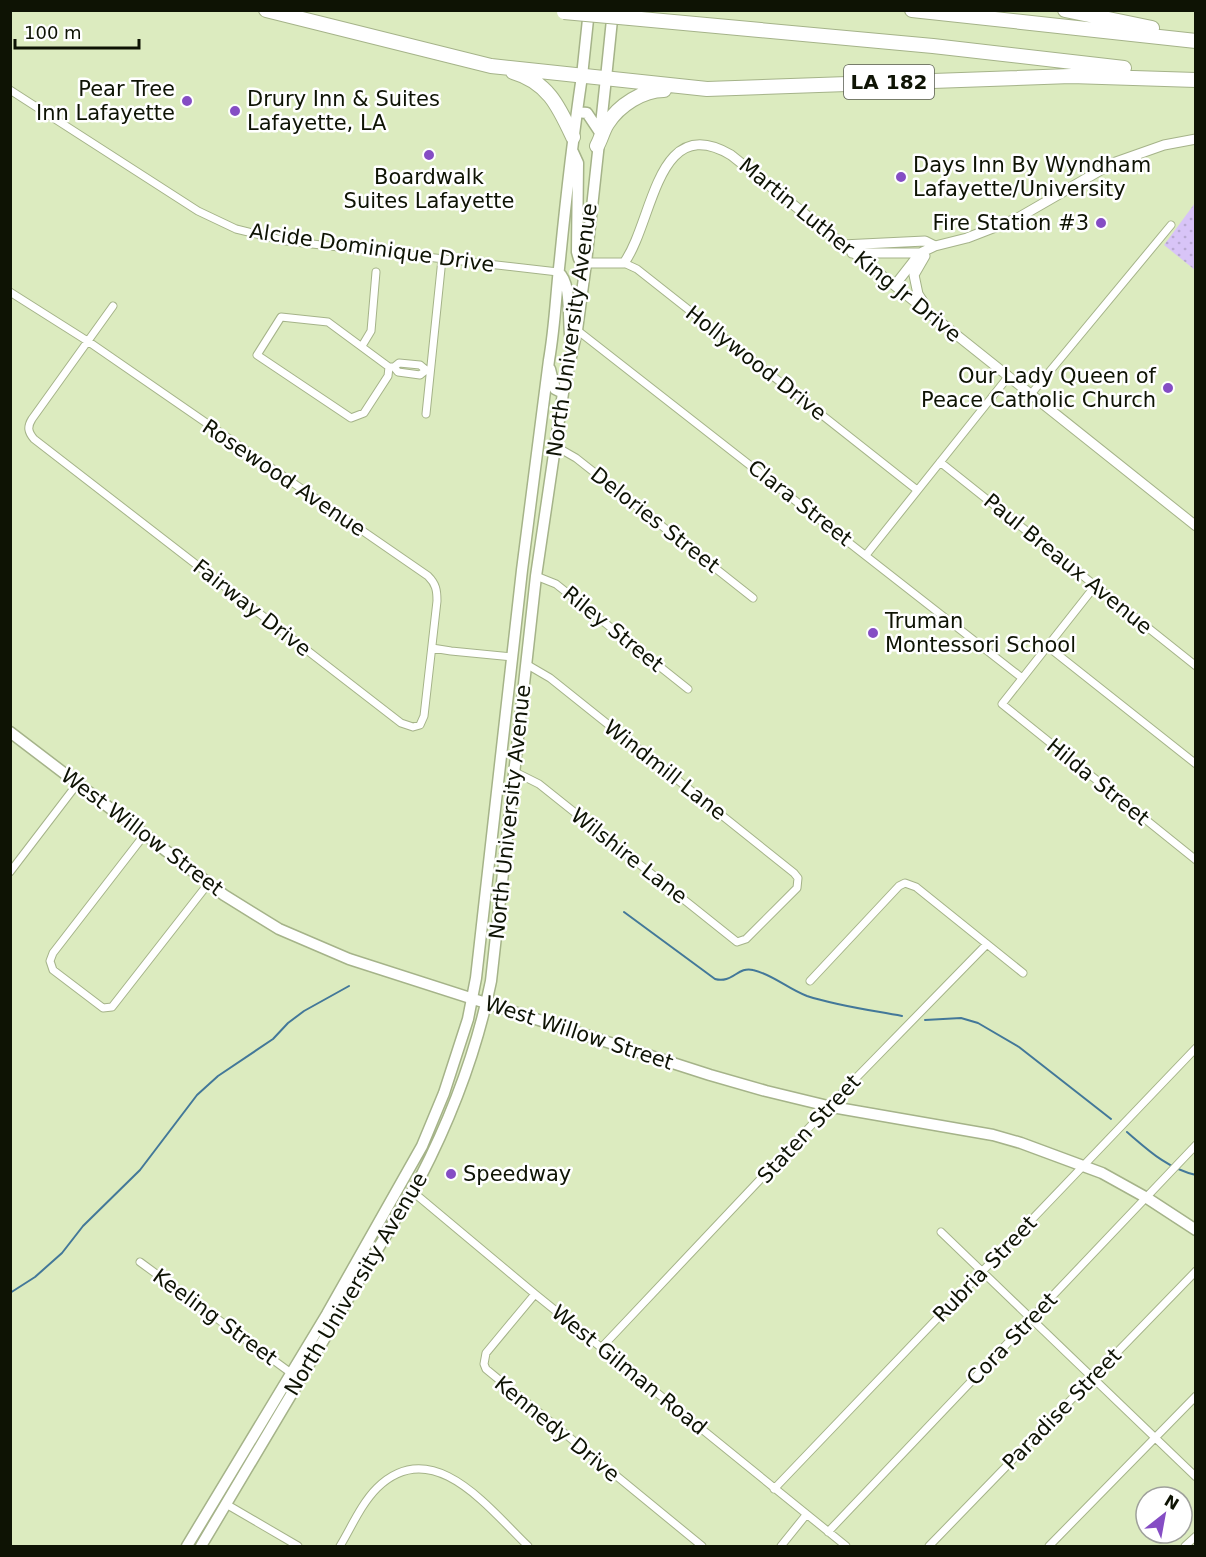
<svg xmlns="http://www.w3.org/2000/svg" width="1206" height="1557" viewBox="0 0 1206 1557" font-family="'DejaVu Sans',sans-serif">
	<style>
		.grass { fill: url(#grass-dots) }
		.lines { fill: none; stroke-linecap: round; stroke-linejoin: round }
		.stream { stroke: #437899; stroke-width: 2 }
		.minor-casing { stroke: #a5b389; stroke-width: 9 }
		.tertiary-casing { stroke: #a5b389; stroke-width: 11 }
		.secondary-casing { stroke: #a5b389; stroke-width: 13 }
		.primary-casing { stroke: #a5b389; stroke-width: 13 }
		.motorway-casing { stroke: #a5b389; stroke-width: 16 }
		.minor { stroke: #fff; stroke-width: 7 }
		.tertiary { stroke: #fff; stroke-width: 9 }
		.secondary { stroke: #fff; stroke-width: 10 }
		.primary { stroke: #fff; stroke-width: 10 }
		.motorway { stroke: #fff; stroke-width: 14 }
		.motorway-bridge-casing { stroke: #a5b389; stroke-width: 16; stroke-linecap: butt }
		.motorway-bridge { stroke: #fff; stroke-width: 14 }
		.poi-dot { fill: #854dc4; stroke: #fff; stroke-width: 2 }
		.labels { text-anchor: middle; stroke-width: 5; stroke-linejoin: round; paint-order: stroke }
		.shield { fill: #fff; stroke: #565a4f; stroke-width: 1.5 }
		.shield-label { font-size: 20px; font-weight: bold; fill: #0e1304 }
		.poi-label { font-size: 21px; fill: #0e1304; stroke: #fff; text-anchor: start }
		.street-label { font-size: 21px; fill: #0e1304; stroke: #fff }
	</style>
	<defs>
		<pattern id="grass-dots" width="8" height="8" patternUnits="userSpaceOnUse" patternTransform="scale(1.5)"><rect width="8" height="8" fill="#d8c4f7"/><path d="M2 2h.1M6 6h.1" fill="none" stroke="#b8a8d2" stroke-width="1.8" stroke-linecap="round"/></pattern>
	</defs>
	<rect width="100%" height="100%" fill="#dcebbf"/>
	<!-- grass -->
	<path class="grass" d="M1195,203V270L1164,245Z"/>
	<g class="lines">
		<!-- stream -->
		<path class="stream" d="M624,912L715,979C732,984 738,966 753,970C772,974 788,989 807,996C838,1006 870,1010 902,1016
			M925,1020L961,1018L978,1023L1019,1047L1111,1119
			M1127,1132C1148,1150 1168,1169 1196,1175
			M10,1293L35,1277L62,1253L83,1226L140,1170L197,1095L218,1076L273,1039L288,1023L304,1011L349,986"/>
		<defs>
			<path id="minor" d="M10,90L198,211L236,229L286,241L558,272
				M624,263L637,269L917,490
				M10,292L89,342L428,576C436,584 437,590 437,601L424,716L420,725L413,727L401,723L34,439C28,432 27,427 32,419L113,306
				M577,330L1022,678
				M362,346L371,331L376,272
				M389,367L388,376L364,413L351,418L257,355L281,317L328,322L389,367H394
				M426,370L420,375L398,372L394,367L399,363L420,365L426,370H430
				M1031,394L1171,225
				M426,414L442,259
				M555,446L576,458L753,598
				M940,462L1196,666
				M866,555L1008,377
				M536,576L556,584L688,689
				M1095,586L1002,704L1196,860
				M1047,646L1196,764
				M432,648L451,651L513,657
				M515,772L539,784L737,942L746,939L797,888L798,878L794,873L550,678L526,664
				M145,834L53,953L50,961L53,970L103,1008L112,1007L208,884
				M10,872L78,783
				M810,981L899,886L905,883L916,887L1023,973
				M413,1192L535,1294L846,1546
				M941,1232L1196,1477
				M140,1262L291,1373
				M535,1294L486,1353L484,1364L486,1369L702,1546
				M601,1348L856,1078L987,944
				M774,1489L1196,1048
				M226,1504L298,1546
				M828,1532L1196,1145
				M340,1546C351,1528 361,1504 377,1488C433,1433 490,1510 528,1546
				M781,1546L806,1515
				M929,1546L1196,1271
				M1049,1546L1196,1396
				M1185,1546L1196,1536"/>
			<path id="tertiary" d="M842,245L925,241L935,246
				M852,253H920
				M586,263H624C654,221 656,111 731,155L1196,526
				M895,285L920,253L935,246L967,238L1016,219L1113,163L1164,145L1196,139
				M925,305L918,294L914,275L925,256"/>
			<path id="secondary" d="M577,112L587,113L599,131
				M573,152L578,163L577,252L579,259L586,263
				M558,272C573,283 567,324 571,342
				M550,369L555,389L563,393
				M10,732L224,895L279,929L349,959L710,1075L766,1091L832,1107L993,1135L1021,1143L1102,1173L1147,1198L1196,1230
				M187,1546L327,1314L422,1146L444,1093L468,1019L476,978L522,570L549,360C555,326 556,293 560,259C566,198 573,137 582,76
				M201,1546L420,1178C452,1116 477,1050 491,981L536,576L563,393L577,330L586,263L606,78"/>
			<path id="primary" d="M582,76L589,10
				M606,78L613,10"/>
			<path id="motorway" d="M266,10L491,66L707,89L1071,76L1196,80
				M912,10L1196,41
				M1065,10L1152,28
				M630,18L933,46L1124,68
				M513,72C548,82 559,107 573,137
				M597,146C601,139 603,130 607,124C619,105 643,90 664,90"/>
		</defs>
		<!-- minor casing -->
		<use href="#minor" class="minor-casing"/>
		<!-- tertiary casing -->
		<use href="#tertiary" class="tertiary-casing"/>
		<!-- secondary casing -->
		<use href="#secondary" class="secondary-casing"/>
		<!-- primary casing -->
		<use href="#primary" class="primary-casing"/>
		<!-- motorway casing -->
		<use href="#motorway" class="motorway-casing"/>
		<!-- minor -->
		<use href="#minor" class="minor"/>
		<!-- tertiary -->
		<use href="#tertiary" class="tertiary"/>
		<!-- secondary -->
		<use href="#secondary" class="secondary"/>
		<!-- primary -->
		<use href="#primary" class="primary"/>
		<!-- motorway -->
		<use href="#motorway" class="motorway"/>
		<defs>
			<path id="motorway-bridge" d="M564,12L630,18"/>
		</defs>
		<!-- motorway-bridge casing -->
		<use href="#motorway-bridge" class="motorway-bridge-casing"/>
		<!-- motorway-bridge -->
		<use href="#motorway-bridge" class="motorway-bridge"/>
	</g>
	<!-- markers -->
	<g class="poi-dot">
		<circle cx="187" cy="101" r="6"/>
		<circle cx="235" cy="111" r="6"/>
		<circle cx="429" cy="155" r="6"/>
		<circle cx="901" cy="177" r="6"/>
		<circle cx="1101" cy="223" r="6"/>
		<circle cx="1168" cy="388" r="6"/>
		<circle cx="873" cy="633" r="6"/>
		<circle cx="451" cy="1174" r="6"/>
	</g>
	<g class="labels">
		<!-- shield labels -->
		<rect class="shield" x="844" y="65" width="90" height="34" rx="4.5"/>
		<g class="shield-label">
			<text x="889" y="89">LA 182</text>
		</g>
		<!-- poi labels -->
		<g class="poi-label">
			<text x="175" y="96" text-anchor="end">Pear Tree<tspan x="175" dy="24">Inn Lafayette</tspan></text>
			<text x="247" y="106">Drury Inn &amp; Suites<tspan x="247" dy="24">Lafayette, LA</tspan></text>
			<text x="913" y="172">Days Inn By Wyndham<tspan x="913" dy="24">Lafayette/University</tspan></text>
			<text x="429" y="184" text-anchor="middle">Boardwalk<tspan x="429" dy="24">Suites Lafayette</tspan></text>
			<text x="1089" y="230" text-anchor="end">Fire Station #3</text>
			<text x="1156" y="383" text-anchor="end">Our Lady Queen of<tspan x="1156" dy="24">Peace Catholic Church</tspan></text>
			<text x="885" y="628">Truman<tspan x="885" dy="24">Montessori School</tspan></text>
			<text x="463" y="1181">Speedway</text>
		</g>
		<!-- street labels -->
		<g class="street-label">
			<text transform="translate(372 248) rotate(8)" y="7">Alcide Dominique Drive</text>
			<text transform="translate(850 250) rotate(39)" y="7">Martin Luther King Jr Drive</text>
			<text transform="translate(572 330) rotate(-82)" y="7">North University Avenue</text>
			<text transform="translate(756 363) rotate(38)" y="7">Hollywood Drive</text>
			<text transform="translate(284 478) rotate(34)" y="7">Rosewood Avenue</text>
			<text transform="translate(800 503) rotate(38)" y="7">Clara Street</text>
			<text transform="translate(655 520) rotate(38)" y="7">Delories Street</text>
			<text transform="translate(1068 564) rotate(39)" y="7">Paul Breaux Avenue</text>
			<text transform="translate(252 608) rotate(38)" y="7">Fairway Drive</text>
			<text transform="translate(613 629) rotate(39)" y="7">Riley Street</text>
			<text transform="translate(665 770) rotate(38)" y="7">Windmill Lane</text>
			<text transform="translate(1098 782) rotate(39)" y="7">Hilda Street</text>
			<text transform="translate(510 812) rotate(-84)" y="7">North University Avenue</text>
			<text transform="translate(142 832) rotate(37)" y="7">West Willow Street</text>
			<text transform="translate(629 856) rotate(38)" y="7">Wilshire Lane</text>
			<text transform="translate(579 1033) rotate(18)" y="7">West Willow Street</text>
			<text transform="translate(809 1129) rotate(-47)" y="7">Staten Street</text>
			<text transform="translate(985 1269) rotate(-46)" y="7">Rubria Street</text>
			<text transform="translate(356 1284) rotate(-59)" y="7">North University Avenue</text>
			<text transform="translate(215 1317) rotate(36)" y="7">Keeling Street</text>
			<text transform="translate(1012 1339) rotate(-46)" y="7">Cora Street</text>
			<text transform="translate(629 1370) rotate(39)" y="7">West Gilman Road</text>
			<text transform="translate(1062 1409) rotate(-46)" y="7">Paradise Street</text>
			<text transform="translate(557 1429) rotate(39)" y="7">Kennedy Drive</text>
		</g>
	</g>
	<!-- border -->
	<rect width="1206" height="1557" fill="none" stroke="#0e1304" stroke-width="24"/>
	<!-- north arrow -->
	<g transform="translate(1164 1515) rotate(31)"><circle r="28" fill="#ffffff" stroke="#9fa19b" stroke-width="1.5"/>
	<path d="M0-4.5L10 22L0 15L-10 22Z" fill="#854dc4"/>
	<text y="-9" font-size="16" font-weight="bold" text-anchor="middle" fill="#0e1304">N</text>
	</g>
	<!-- scale -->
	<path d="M15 39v9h124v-9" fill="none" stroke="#0e1304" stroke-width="3"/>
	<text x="24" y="39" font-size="18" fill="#0e1304" stroke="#ffffff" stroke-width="4.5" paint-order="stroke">100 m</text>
</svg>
